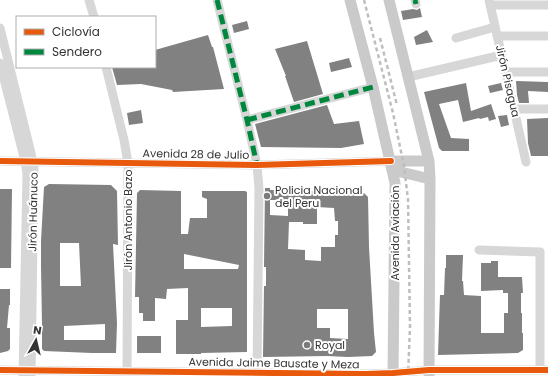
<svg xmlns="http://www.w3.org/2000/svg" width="548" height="376" viewBox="0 0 548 376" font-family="Poppins,sans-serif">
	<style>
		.building { fill: #818181; fill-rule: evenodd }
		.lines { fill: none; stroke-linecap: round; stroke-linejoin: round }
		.minor { stroke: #d7d7d7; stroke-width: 9 }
		.major { stroke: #cacaca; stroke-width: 11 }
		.rail { stroke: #bebebe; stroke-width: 2.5; stroke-dasharray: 4 3; stroke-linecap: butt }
		.quiet { stroke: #00873e; stroke-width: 5; stroke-dasharray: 10 5; stroke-linecap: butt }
		.cycleway-casing { stroke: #fff; stroke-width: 8 }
		.cycleway { stroke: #e8590c; stroke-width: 6 }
		.poi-dot { fill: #7a7a7a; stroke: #fff; stroke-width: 1.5 }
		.labels { text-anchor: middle; stroke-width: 4; stroke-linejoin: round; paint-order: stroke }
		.street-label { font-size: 11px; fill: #333; stroke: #fff }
		.poi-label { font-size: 11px; fill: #333; stroke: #fff; text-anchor: start }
	</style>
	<rect width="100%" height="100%" fill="#fff"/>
	<!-- building -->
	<path class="building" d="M420,8L422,17L403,20L401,11L413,9L417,10Z
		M247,21L249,29L234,33L232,25Z
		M427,30L433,42L416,45L414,37Z
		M208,35L212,47H213L224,89L173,92L172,90L141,84L117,85L112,67H155V50Z
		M307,41L323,94L294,102L285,76H286L275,49Z
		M349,58L352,67L331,72L329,63Z
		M516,81L548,82V92L528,91L529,103H519L517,95Z
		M466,83L471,111L491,104L496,119L489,121L488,117L480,119L479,118L463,122L458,100L439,104L451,138L469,139V151H442L439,148L424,92Z
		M501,83L503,90L490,93L488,86Z
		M327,105L334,124L359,121L364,144L341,148L261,147L255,124Z
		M141,110L143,123L129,125L127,113Z
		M507,115L509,125L501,127L498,116Z
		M548,118V156H531L528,143L527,119Z
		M49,184L111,185L117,191L118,245L113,244L117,323L116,353H92L44,351L42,349V325L41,265V241L44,187ZM60,243H79L81,286H60ZM105,324V340H64V326Z
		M265,188H270V190H300L334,193H364L368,197L369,247L374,333L376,352L372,356L348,357L327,356L263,357L264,286H266V267H264ZM270,200H288V216L270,215ZM317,207L334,208L335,221H338V235H335V247H321V261L305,260V250L288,249L289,222H303V224H317ZM317,309H348V339L330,338V328H317Z
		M0,189H12L11,268H0Z
		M140,190L181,191V234H188L190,218H207V199L202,197V191H245L247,192V352L201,353V354H176V320H188V288L167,289L166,299L155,298V321H143V313H139V297H135L137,193ZM184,254L239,265L238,269H184ZM201,308H232V326L201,327Z
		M446,255H463L462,281H463L464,295L481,296V333H504V313H508V293H503V290L481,291V263H491V261H498V277H522L523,293H521V313H522V333H523V350L518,353L438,355L440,295H444L445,268H446Z
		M0,289H10V305H9L7,328H10V349L8,351L0,353Z
		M137,336H161V353H137Z"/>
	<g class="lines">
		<!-- minor -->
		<path class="minor" d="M89,0L94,17
			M217,0L247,120L257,165L259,189L257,376
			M415,0L416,4
			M489,0L526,162
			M490,5H548
			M0,28L30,149L34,167L31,376
			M497,36H548
			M456,38L495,27
			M0,63L25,161L27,174L23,376
			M106,67L124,140L128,163L127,376
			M506,72H548
			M408,77L502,55
			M514,109H548
			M247,120L373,87
			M0,161L257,165L391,161
			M479,250L540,252V370
			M0,370L366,374L393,373L429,370H548"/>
		<!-- major -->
		<path class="major" d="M350,0L373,87L395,183L393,376
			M389,0L429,161L430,179L429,376
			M391,161L401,172L430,179
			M391,161H429"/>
		<!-- rail -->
		<path class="rail" d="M364,0L393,113L404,166L408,199L410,327L408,376
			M380,38L397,105"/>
		<!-- quiet -->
		<path class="quiet" d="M217,0L247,120L257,165
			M415,0L416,4
			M247,120L373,87"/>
		<defs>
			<path id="cycleway" d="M0,161L257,165L391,161
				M0,370L366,374L393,373L429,370H548"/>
		</defs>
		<!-- cycleway casing -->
		<use href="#cycleway" class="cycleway-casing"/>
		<!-- cycleway -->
		<use href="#cycleway" class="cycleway"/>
	</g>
	<!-- markers -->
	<g class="poi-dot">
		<circle cx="267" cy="196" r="4"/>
		<circle cx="307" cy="345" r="4"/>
	</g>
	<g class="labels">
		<!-- street labels -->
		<g class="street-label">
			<text transform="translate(508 81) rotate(77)" y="4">Jirón Pisagua</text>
			<text transform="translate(196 154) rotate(1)" y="4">Avenida 28 de Julio</text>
			<text transform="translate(33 212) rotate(-89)" y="4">Jirón Huánuco</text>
			<text transform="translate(128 220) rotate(-90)" y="4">Jirón Antonio Bazo</text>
			<text transform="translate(395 233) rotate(-90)" y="4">Avenida Aviación</text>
			<text transform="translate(274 363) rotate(1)" y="4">Avenida Jaime Bausate y Meza</text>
		</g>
		<!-- poi labels -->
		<g class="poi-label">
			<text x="275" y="194">Policia Nacional<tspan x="275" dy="13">del Peru</tspan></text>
			<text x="315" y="349">Royal</text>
		</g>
	</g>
	<!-- legend -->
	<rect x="16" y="16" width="140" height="52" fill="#ffffff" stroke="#adadad"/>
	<rect x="24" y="29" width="20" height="6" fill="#e8590c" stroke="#adadad"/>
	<text x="52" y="36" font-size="12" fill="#333333">Ciclovía</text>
	<rect x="24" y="49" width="20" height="6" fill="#00873e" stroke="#adadad"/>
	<text x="52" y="56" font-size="12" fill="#333333">Sendero</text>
	<!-- north arrow -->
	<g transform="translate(36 340) rotate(8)" stroke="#ffffff" stroke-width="3" paint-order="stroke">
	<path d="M0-3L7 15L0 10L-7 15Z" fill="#333333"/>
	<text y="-6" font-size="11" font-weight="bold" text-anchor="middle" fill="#333333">N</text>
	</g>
</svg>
